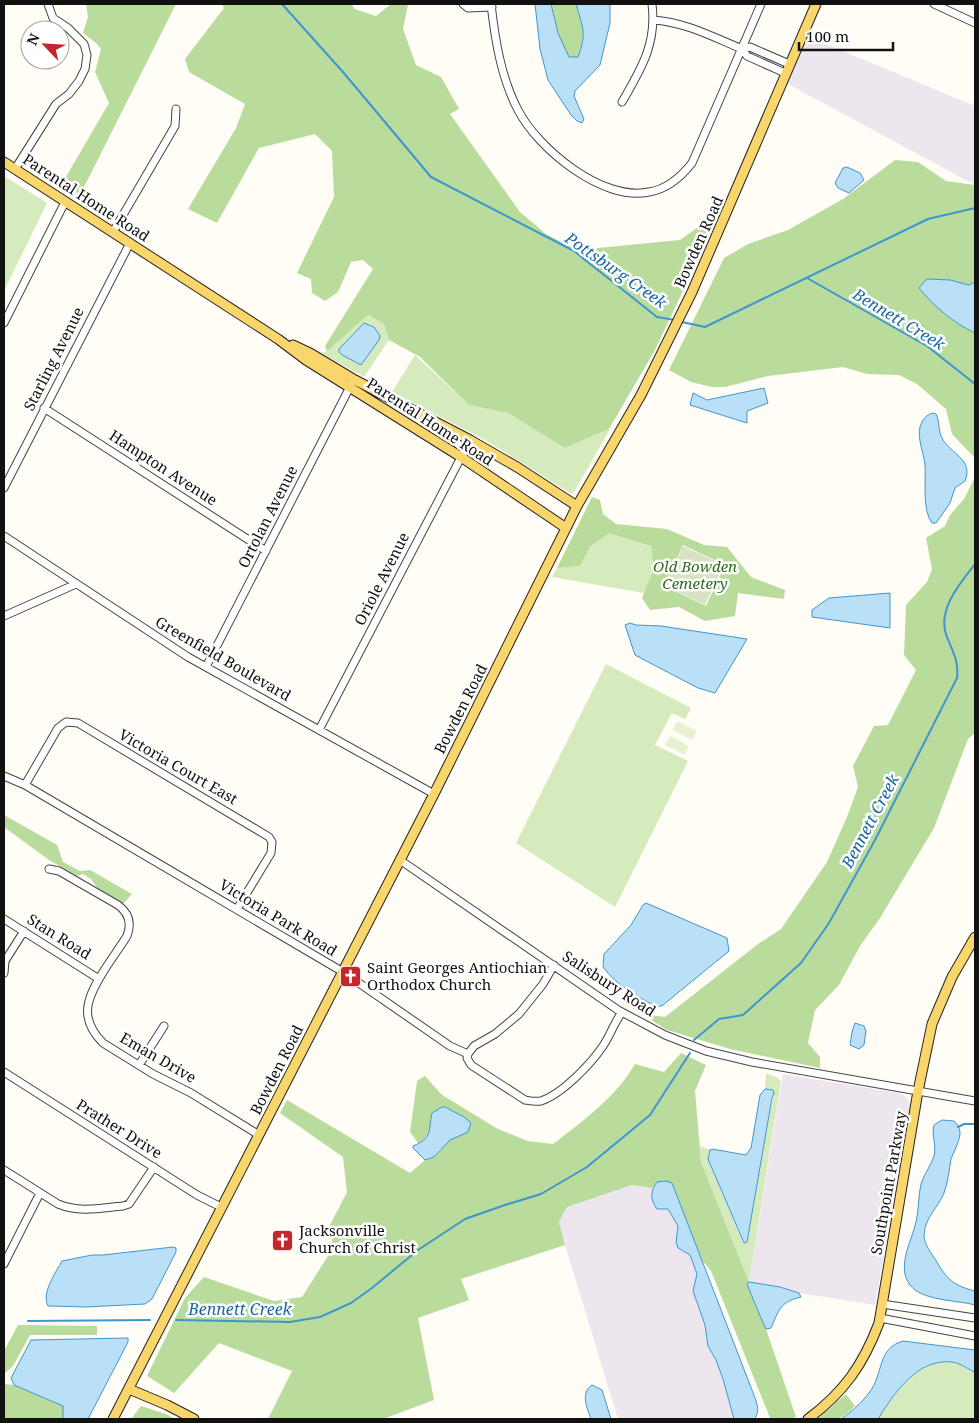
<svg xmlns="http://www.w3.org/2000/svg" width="979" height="1423" viewBox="0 0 979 1423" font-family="'Noto Serif',serif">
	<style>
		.industrial { fill: #eee6ef }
		.green { fill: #d5ebbd }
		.forest { fill: #b9dc9c; fill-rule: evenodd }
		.cemetery { fill: #d9e3c4 }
		.pitch { fill: #e6f2cf }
		.water { fill: #b9e0f7; stroke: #3f96cf }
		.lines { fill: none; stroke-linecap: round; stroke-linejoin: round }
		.stream { stroke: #3f96cf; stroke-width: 2 }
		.minor-casing { stroke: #444; stroke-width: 9 }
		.major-casing { stroke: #222; stroke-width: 11 }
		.minor { stroke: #fff; stroke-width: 7 }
		.major { stroke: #f9d66b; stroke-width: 9 }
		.labels { text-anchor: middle; stroke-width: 5; stroke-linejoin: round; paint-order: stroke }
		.street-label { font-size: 15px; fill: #111; stroke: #fff }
		.park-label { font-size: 15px; font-style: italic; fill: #2f6b1f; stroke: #fff }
		.poi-label { font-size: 15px; fill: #111; stroke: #fff; text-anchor: start }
		.water-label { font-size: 16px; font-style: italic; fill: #1768a6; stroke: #fff }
	</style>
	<rect width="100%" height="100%" fill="#fffdf5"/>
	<!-- industrial -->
	<path class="industrial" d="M807,36L975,106V185L786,83Z
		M783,1074L898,1093L905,1096L909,1102L910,1106L875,1305L799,1293L780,1287L749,1282Z
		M632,1185L652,1188L651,1196L662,1208L668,1209L678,1226L676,1242L678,1248L690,1254L697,1274L693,1291L705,1325L708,1346L716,1360L723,1379L734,1419H618L565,1245L559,1222L567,1207Z"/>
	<!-- green -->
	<path class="green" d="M4,176L47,203L4,291Z
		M367,315L384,324L389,340L364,377L321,353L327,351Z
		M415,355L469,405L508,413L565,448L609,429V431L574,492L570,493L487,441L392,392Z
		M609,532L651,546L654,568L644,593L552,577L557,568L580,566L590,547Z
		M606,664L691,708L685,719L672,713L655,745L688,761L615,907L516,843Z
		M766,1073L776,1077L781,1081L749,1282L701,1162L700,1146L710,1150L708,1159L743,1243L774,1093L773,1090L765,1089Z
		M939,1362H954L974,1372L975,1419H878C893,1394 911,1371 939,1362Z"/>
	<!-- forest -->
	<path class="forest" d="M86,4H176L80,195L63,182L109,103L95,72L101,49L96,43L83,33L88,17Z
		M222,4H351L355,9L376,16L391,4H408L403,29L416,65L441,77L459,109L450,114L520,212L546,234L577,250L680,240L715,215L700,247L701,253L655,350L609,429L565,448L508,413L469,405L420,357L389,340L384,324L368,315L327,351L325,346L373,269L363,260L351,262L338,292L325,301L312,293L311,279L297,273L334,197L332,151L315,134L259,148L217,223L188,209L236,128L245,104L189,72L185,59L224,8Z
		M551,4H576C583,29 587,32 578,57H568L558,33Z
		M895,160L918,162L946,181L975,185V282L969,285L950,280L919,288C936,307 952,322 975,333V458L952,434L946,409L917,384L899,375L867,374L843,367L768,376L725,387H712L691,382L669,370L724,258L748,244L788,230L843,199Z
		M975,477V733L968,739L934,828L880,918L860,946L839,985L815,1010L808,1043L820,1057V1068L730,1049L667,1030L642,1014L665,1017L758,944L781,929L827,862L847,817L858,787L853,766L874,726L888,725L916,670L904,655L906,605L927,582L932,569L926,538L945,526L950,515L964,499Z
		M592,497L600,500L603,514L616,524L667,529L704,545L727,547L751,577L785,590L784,599L738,593L735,616L705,621L679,607L650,610L642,598L654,568L651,546L609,533L590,547L580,566L557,568ZM683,545L725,565L706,606L664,586Z
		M4,815L57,845L63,862L80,871L90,870L132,894L122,905L99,891L91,879L83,874L77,876L49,860L4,827Z
		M681,1053L706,1065L695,1091L701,1162L749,1282L747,1284L766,1329L796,1417L792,1419H767L770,1418L711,1271L700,1258L672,1183L657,1182L652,1188L632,1185L567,1207L559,1222L565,1245L461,1279L469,1300L418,1318L434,1400L383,1419H268L292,1371L219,1343L174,1393L147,1376L185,1298L204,1277L274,1301L302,1297L333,1248L330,1225L347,1192L343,1157L280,1113L287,1100L410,1173L425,1160L434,1157L450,1140L468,1132L431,1115C432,1128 429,1137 419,1144L410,1132L417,1081L425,1076L442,1095L498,1129L528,1141L553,1144C583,1121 616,1097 635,1064L664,1072Z
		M18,1325L97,1326V1335H30L13,1366L5,1373L4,1384L14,1385L63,1406V1419H4V1351Z
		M846,1394L855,1406C840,1421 839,1419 818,1419Z
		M141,1406L166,1414L175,1419H131Z"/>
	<!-- cemetery -->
	<path class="cemetery" d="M683,546L724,565L705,605L665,586Z"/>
	<!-- pitch -->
	<path class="pitch" d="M677,721L697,731L692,740L673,730Z
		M670,736L689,746L685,755L665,745Z"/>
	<!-- water -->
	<path class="water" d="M535,4H551L558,33L569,57H578C587,32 583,29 576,4H610V23L600,65L575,91L574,96L584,119L582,123L577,121L571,115L548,80L540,49Z
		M847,167L860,173L864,180L849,193L838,188L835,183L843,168Z
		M927,279L950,280L969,285L975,282V333C952,322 935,307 919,288Z
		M364,323L374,327L380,336L379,340L361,365L342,355L339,352V349Z
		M764,388L768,403L747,411V423L690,405L693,393L707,400Z
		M933,413L936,414C940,422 938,431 942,438C950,454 974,459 965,481L955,488L950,503L936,523H932C922,510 926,481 925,465C924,453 917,439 920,427C922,420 927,414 933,413Z
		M890,593V628L812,617V610L829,598Z
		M630,623L636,625L661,626L747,639L715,693L698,688L635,655L625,625Z
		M646,903L727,938L729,951L663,1005L658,1007C638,998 616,985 603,967L604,954L631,925L643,905Z
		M855,1023L864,1026L866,1031L864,1045L859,1049L850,1045L852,1032Z
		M765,1089L773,1090L774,1093L772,1098L747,1242L744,1243L708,1159L710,1150L712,1149L746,1155L751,1148L760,1095Z
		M442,1107H445L464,1117L471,1123L468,1132L450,1140L434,1157L425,1160L413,1148V1146C433,1138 428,1131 432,1113Z
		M942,1120L954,1121C958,1125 960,1128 960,1134C959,1143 954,1151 951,1159C949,1170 948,1183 944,1193C938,1208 925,1217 924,1235C924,1245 932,1254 937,1262C947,1280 955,1286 975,1291V1305C957,1300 922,1301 910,1285C896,1267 912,1240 916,1222C919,1210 918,1196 921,1184C924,1174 931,1166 934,1156C937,1145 931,1136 934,1125Z
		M666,1181L672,1183L752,1390C755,1399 762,1411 754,1419H734L723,1379L716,1360L708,1346L705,1325L693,1291L697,1274L690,1255L678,1248L676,1242L678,1226L668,1209H657C650,1199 650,1191 657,1182Z
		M173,1247L176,1248V1252L152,1299L145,1304L86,1307L48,1306C41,1293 56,1272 62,1261L92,1255H103Z
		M749,1282L780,1287L799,1293L801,1297C780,1302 779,1310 771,1328L766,1329C759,1314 753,1299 747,1284Z
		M128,1338V1342L88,1419H63V1406L14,1385L11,1378L31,1340Z
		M903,1341L975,1350V1374L974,1372C967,1368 959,1363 952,1362C918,1358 894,1393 878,1419H841C852,1412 868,1397 874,1385C883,1366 880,1348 903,1341Z
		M592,1385L602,1390L611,1419H591C587,1408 580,1393 592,1385Z"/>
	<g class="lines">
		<!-- stream -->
		<path class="stream" d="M282,4L343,72L431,177L574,251L657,317L675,320
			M807,278L927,346L975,384
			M682,322L705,327L928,219L975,208
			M694,1040L719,1019L743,1015L801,963L829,923L875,840L957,678C959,662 953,652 947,637C936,611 960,583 975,564
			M958,1127L964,1124H975
			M176,1320L290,1322L320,1317L351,1303L372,1288L418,1250L465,1219L505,1205L541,1194L587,1167L650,1115L690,1053
			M28,1321L150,1320"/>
		<defs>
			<path id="minor" d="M463,4L468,8L492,7
				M491,4C495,39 501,78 518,110C538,149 603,202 649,192C668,189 681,177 692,163L761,4
				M934,4L975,23
				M653,20C685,22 713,37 742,49L747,56L785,73
				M742,49L750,47L789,64
				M622,102C641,69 657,44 652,4
				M15,169L56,104L69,94L79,81L85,69L87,55L84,44L68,28L53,18L48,4
				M113,232L175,126L176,109
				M4,323L65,202
				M44,408L266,551
				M4,488L130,243
				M4,536L188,657L434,794
				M4,616L76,584
				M206,667L352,383
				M319,730L470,440
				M4,776L25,785L343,972L450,1046L468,1054
				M25,785L58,728L66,722L78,723L269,837L272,842L271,853L237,909
				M400,860L618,1010L665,1035L706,1051L752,1062L975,1101
				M49,869L59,871L118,905C129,913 132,923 127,936C120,947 112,958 105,969C88,996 77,1017 103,1043L153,1074L191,1093L259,1135
				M4,919L99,979
				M4,973L5,961L24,931
				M468,1054L467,1058L471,1065L525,1100C531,1101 535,1102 541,1101C562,1094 590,1065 603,1046C610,1036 614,1023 622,1012
				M468,1054L474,1046L495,1034L519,1014L543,984L554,965
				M139,1065L164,1026
				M4,1072L197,1195L221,1207
				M4,1170L58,1204C80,1213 101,1208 123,1206L129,1204L154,1167
				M4,1264L40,1193
				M882,1304L975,1318
				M880,1318L975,1336"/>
			<path id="major" d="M4,162L278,339L306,360L461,457L566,528
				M293,345L310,353L355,380L470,440L517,467L577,506
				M129,1389L167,1405L194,1419
				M113,1419L434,794L577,506L641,395L692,292L816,4
				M808,1419C844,1392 863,1365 879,1323L918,1091L932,1024L952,977L975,937"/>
		</defs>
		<!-- minor casing -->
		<use href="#minor" class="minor-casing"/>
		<!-- major casing -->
		<use href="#major" class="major-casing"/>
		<!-- minor -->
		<use href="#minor" class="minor"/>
		<!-- major -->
		<use href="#major" class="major"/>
	</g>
	<!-- icons -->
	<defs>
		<symbol id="church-square" viewBox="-11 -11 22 22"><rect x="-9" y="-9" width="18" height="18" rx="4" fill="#c4262e" stroke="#fff"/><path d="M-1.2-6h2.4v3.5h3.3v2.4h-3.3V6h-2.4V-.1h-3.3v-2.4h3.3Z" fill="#fff"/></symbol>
	</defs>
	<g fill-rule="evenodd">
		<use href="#church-square" x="338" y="964" width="25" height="25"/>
		<use href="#church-square" x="270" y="1228" width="25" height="25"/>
	</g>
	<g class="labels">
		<!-- street labels -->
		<g class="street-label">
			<text transform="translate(86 198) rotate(33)" y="5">Parental Home Road</text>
			<text transform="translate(699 242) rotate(-66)" y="5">Bowden Road</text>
			<text transform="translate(54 359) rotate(-63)" y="5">Starling Avenue</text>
			<text transform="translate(430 422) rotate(33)" y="5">Parental Home Road</text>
			<text transform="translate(163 468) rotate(33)" y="5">Hampton Avenue</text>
			<text transform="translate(268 517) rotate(-63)" y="5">Ortolan Avenue</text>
			<text transform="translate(382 579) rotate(-63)" y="5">Oriole Avenue</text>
			<text transform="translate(223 659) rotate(30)" y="5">Greenfield Boulevard</text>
			<text transform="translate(461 709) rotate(-63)" y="5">Bowden Road</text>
			<text transform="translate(178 767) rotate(30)" y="5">Victoria Court East</text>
			<text transform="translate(278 918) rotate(31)" y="5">Victoria Park Road</text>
			<text transform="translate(59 937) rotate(32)" y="5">Stan Road</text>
			<text transform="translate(609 984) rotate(33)" y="5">Salisbury Road</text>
			<text transform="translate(158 1058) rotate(30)" y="5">Eman Drive</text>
			<text transform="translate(277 1070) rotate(-63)" y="5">Bowden Road</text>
			<text transform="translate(119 1129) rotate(32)" y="5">Prather Drive</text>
			<text transform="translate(889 1183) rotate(-80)" y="5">Southpoint Parkway</text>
		</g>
		<!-- park labels -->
		<g class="park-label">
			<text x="695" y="572">Old Bowden<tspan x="695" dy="17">Cemetery</tspan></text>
		</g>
		<!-- poi labels -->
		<g class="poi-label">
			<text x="367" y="973">Saint Georges Antiochian<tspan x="367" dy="17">Orthodox Church</tspan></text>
			<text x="299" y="1236">Jacksonville<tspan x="299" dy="17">Church of Christ</tspan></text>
		</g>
		<!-- water labels -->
		<g class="water-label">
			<text transform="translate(616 270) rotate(35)" y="6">Pottsburg Creek</text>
			<text transform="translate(899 319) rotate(31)" y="6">Bennett Creek</text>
			<text transform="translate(870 821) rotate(-62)" y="6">Bennett Creek</text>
			<text x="240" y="1315">Bennett Creek</text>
		</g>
	</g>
	<!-- border -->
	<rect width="979" height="1423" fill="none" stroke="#111111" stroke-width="10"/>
	<!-- north arrow -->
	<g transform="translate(45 45) rotate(295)"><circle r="24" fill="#ffffff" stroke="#a0a0a0"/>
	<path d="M0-4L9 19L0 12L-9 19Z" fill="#c4262e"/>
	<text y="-8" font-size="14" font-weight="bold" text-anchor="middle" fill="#111111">N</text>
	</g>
	<!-- scale -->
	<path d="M799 42v8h94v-8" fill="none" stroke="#111111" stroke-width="2.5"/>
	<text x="806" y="42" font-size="15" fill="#111111" stroke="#ffffff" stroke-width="4" paint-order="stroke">100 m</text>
</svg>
